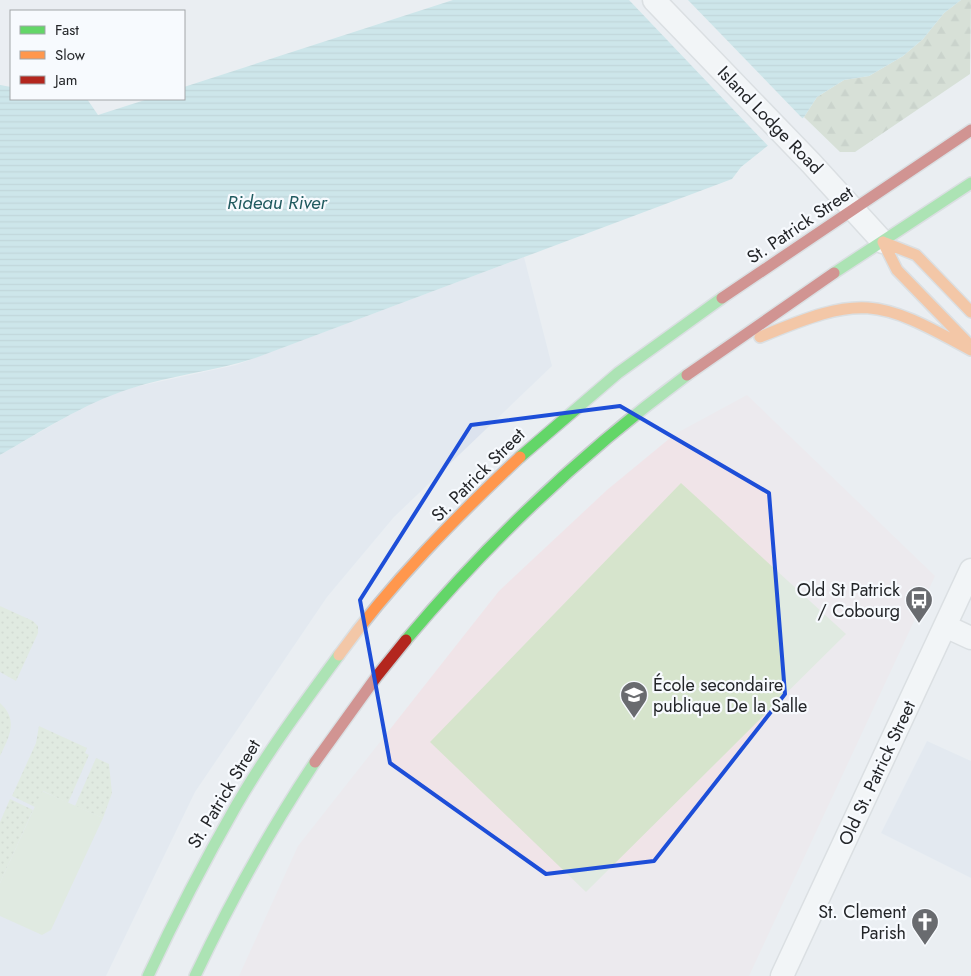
<svg xmlns="http://www.w3.org/2000/svg" width="971" height="976" viewBox="0 0 971 976" font-family="Jost,sans-serif">
	<style>
		.built { fill: #dce3ee }
		.education { fill: #f0e4e8 }
		.grass { fill: url(#grass-dots) }
		.forest { fill: url(#forest-firs) }
		.green { fill: #d6e4cc }
		.water { fill: url(#water-rules) }
		.pier { fill: #eaeef2 }
		.lines { fill: none; stroke-linecap: round; stroke-linejoin: round }
		.street-casing { stroke: #c9cccf; stroke-width: 25 }
		.fast-casing { stroke: #c9cccf; stroke-width: 14 }
		.slow-casing { stroke: #c9cccf; stroke-width: 14 }
		.jam-casing { stroke: #c9cccf; stroke-width: 14 }
		.street { stroke: #fcfcfd; stroke-width: 22 }
		.fast { stroke: #63d668; stroke-width: 11 }
		.slow { stroke: #ff974d; stroke-width: 11 }
		.jam { stroke: #b3261e; stroke-width: 11 }
		.marked { fill: none; stroke: #1d4ed8; stroke-width: 4; stroke-linejoin: round }
		.labels { text-anchor: middle; stroke-width: 4.5; stroke-linejoin: round; paint-order: stroke }
		.street-label { font-size: 18px; fill: #232528; stroke: #f7fafe }
		.poi-label { font-size: 18px; fill: #232528; stroke: #f7fafe; text-anchor: end }
		.water-label { font-size: 19px; font-style: italic; fill: #215b60; stroke: #f7fafe }
	</style>
	<defs>
		<pattern id="grass-dots" width="8" height="8" patternUnits="userSpaceOnUse" patternTransform="scale(1.25)"><rect width="8" height="8" fill="#d6e4cc"/><path d="M2 2h.1M6 6h.1" fill="none" stroke="#b7c3af" stroke-width="1.8" stroke-linecap="round"/></pattern>
		<pattern id="forest-firs" width="22" height="20" patternUnits="userSpaceOnUse" patternTransform="scale(1.25)"><rect width="22" height="20" fill="#c0cfb7"/><path d="M5 1l3.5 6h-7zM16 11l3.5 6h-7z" fill="#a5b29d"/></pattern>
		<pattern id="water-rules" width="6" height="5" patternUnits="userSpaceOnUse" patternTransform="scale(1.25)"><rect width="6" height="5" fill="#aadbe0"/><path d="M0 2.5h6" fill="none" stroke="#92bcc0"/></pattern>
	</defs>
	<rect width="100%" height="100%" fill="#eaeef2"/>
	<!-- built -->
	<path class="built" d="M524,257L552,366L394,517L327,597L195,792L106,976H0V455L85,406L103,398L130,388L236,365Z
		M927,741L971,761V878L881,833Z"/>
	<!-- education -->
	<path class="education" d="M747,395L935,576L749,976H239L298,846L499,591L607,490L675,434Z"/>
	<!-- grass -->
	<path class="grass" d="M0,606L33,621L38,626V633L16,681L0,672Z
		M0,703C19,720 9,737 0,756Z
		M39,726L87,748L85,753L89,755L68,803L43,791L35,807L12,796L36,743Z
		M96,758L109,764L112,793L103,818L75,806Z
		M10,799L33,810L0,883V822Z"/>
	<!-- forest -->
	<path class="forest" d="M961,0H971L970,74L855,152H840L804,117L817,97L844,80L869,76L903,56L923,39L944,13Z"/>
	<!-- green -->
	<path class="green" d="M681,483L846,634L586,892L430,742Z
		M42,791L103,818L51,930L42,935L0,916V883Z"/>
	<!-- water -->
	<path class="water" d="M453,0H961L944,13L923,39L903,56L869,76L844,80L817,97L804,117L741,167L732,179L258,357C216,371 171,375 129,389C83,404 42,431 0,455V85L11,87V99H87L98,115L148,99H184V87Z"/>
	<!-- pier -->
	<path class="pier" d="M629,0H688L804,120L770,148Z"/>
	<g class="lines">
		<defs>
			<path id="street" d="M654,0L811,163L883,242
				M945,626L971,638
				M782,976L971,570"/>
			<path id="fast" d="M834,273L971,183
				M520,457L618,373L722,298
				M406,640C489,541 583,452 687,375
				M148,976C175,918 204,862 236,806C266,754 303,704 339,655
				M195,976C231,900 268,833 315,762"/>
			<path id="slow" d="M883,242L897,270L966,341
				M883,242L916,255L971,312
				M760,337C862,295 875,297 971,350
				M339,655C391,583 455,518 520,457"/>
			<path id="jam" d="M722,298L971,130
				M687,375L834,273
				M315,762L377,676L406,640"/>
		</defs>
		<!-- street casing -->
		<use href="#street" class="street-casing"/>
		<!-- fast casing -->
		<use href="#fast" class="fast-casing"/>
		<!-- slow casing -->
		<use href="#slow" class="slow-casing"/>
		<!-- jam casing -->
		<use href="#jam" class="jam-casing"/>
		<!-- street -->
		<use href="#street" class="street"/>
		<!-- fast -->
		<use href="#fast" class="fast"/>
		<!-- slow -->
		<use href="#slow" class="slow"/>
		<!-- jam -->
		<use href="#jam" class="jam"/>
	</g>
	<!-- marked area -->
	<path d="M0 0H971V976H0ZM620,406L769,493L785,694L654,861L546,874L390,763L360,600L471,425Z" fill="#eaeef2" fill-opacity=".55" fill-rule="evenodd"/>
	<path class="marked" d="M620,406L769,493L785,694L654,861L546,874L390,763L360,600L471,425Z"/>
	<!-- icons -->
	<defs>
		<symbol id="bus-pin" viewBox="-11 -11 22 30"><path d="M0 17L-7.5 6A9.5 9.5 0 1 1 7.5 6Z" fill="#696b6f" stroke="#f7fafe"/><path d="M-5-6H5V4H4V6H2V4H-2V6H-4V4H-5ZM-3.5-4V0h7V-4ZM-3.5 1.2v1.5H-2V1.2ZM2 1.2v1.5H3.5V1.2Z" fill="#fff"/></symbol>
		<symbol id="school-pin" viewBox="-11 -11 22 30"><path d="M0 17L-7.5 6A9.5 9.5 0 1 1 7.5 6Z" fill="#696b6f" stroke="#f7fafe"/><path d="M0-5L7-2L0 1L-7-2ZM-4 1L0 2.5L4 1V4Q0 6-4 4Z" fill="#fff"/></symbol>
		<symbol id="church-pin" viewBox="-11 -11 22 30"><path d="M0 17L-7.5 6A9.5 9.5 0 1 1 7.5 6Z" fill="#696b6f" stroke="#f7fafe"/><path d="M-1.2-6h2.4v3.5h3.3v2.4h-3.3V6h-2.4V-.1h-3.3v-2.4h3.3Z" fill="#fff"/></symbol>
	</defs>
	<g fill-rule="evenodd">
		<use href="#bus-pin" x="903" y="584" width="32" height="43"/>
		<use href="#school-pin" x="618" y="679" width="32" height="43"/>
		<use href="#church-pin" x="909" y="906" width="32" height="43"/>
	</g>
	<g class="labels">
		<!-- street labels -->
		<g class="street-label">
			<text transform="translate(770 120) rotate(46)" y="6">Island Lodge Road</text>
			<text transform="translate(800 225) rotate(-34)" y="6">St. Patrick Street</text>
			<text transform="translate(478 475) rotate(-45)" y="6">St. Patrick Street</text>
			<text transform="translate(877 773) rotate(-65)" y="6">Old St. Patrick Street</text>
			<text transform="translate(224 794) rotate(-59)" y="6">St. Patrick Street</text>
		</g>
		<!-- poi labels -->
		<g class="poi-label">
			<text x="900" y="596">Old St Patrick<tspan x="900" dy="21">/ Cobourg</tspan></text>
			<text x="653" y="691" text-anchor="start">École secondaire<tspan x="653" dy="21">publique De la Salle</tspan></text>
			<text x="906" y="918">St. Clement<tspan x="906" dy="21">Parish</tspan></text>
		</g>
		<!-- water labels -->
		<g class="water-label">
			<text x="277" y="209">Rideau River</text>
		</g>
	</g>
	<!-- legend -->
	<rect x="10" y="10" width="175" height="90" fill="#f7fafe" stroke="#a2a5a8"/>
	<rect x="20" y="26" width="25" height="8" fill="#63d668" stroke="#a2a5a8"/>
	<text x="55" y="35" font-size="15" fill="#232528">Fast</text>
	<rect x="20" y="51" width="25" height="8" fill="#ff974d" stroke="#a2a5a8"/>
	<text x="55" y="60" font-size="15" fill="#232528">Slow</text>
	<rect x="20" y="76" width="25" height="8" fill="#b3261e" stroke="#a2a5a8"/>
	<text x="55" y="85" font-size="15" fill="#232528">Jam</text>
</svg>
